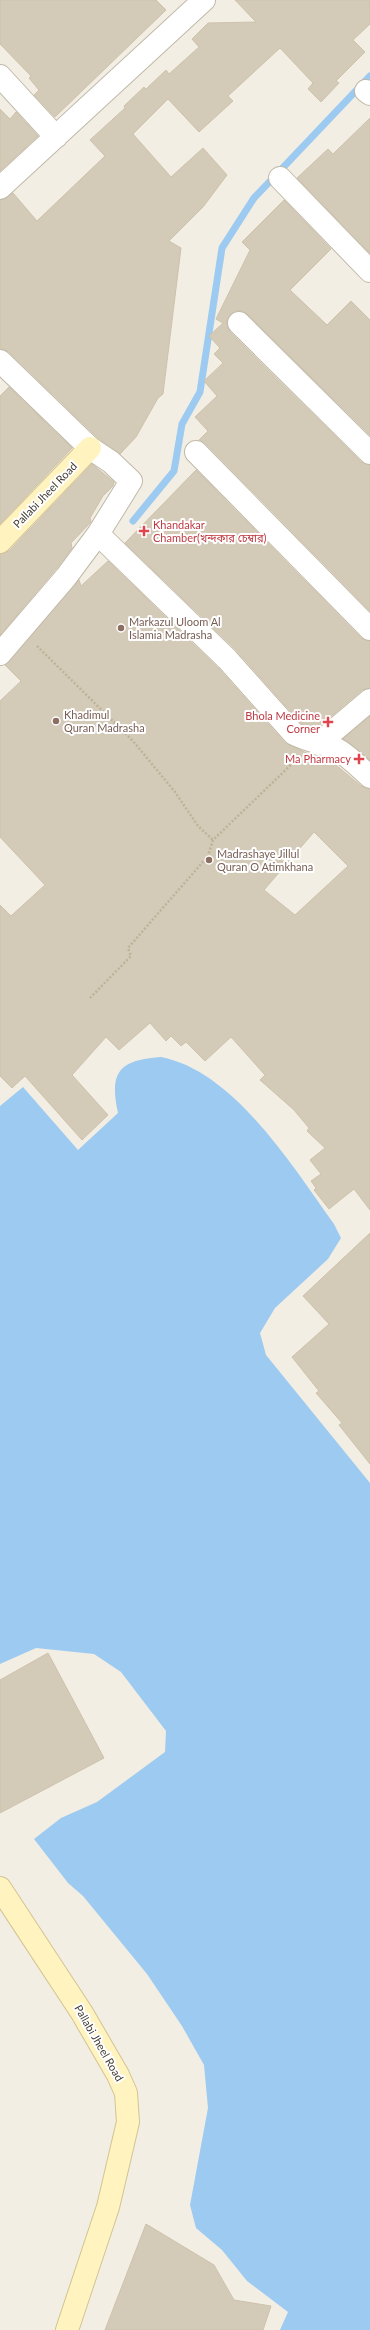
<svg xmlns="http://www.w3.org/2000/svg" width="370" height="2330" viewBox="0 0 370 2330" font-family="Lato,'Noto Sans Bengali',sans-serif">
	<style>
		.water { fill: #9dcaf0 }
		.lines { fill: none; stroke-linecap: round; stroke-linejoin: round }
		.stream { stroke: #9dcaf0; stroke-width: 7 }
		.building { fill: #d3cab8; stroke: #cec2ab; fill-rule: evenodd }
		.street-casing { stroke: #c0b9a8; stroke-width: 24 }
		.secondary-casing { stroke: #d2c492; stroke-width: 24 }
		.path { stroke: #bfb397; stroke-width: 2.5; stroke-dasharray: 2 2; stroke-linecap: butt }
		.street { stroke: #fff; stroke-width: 22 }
		.secondary { stroke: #fff3bf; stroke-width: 22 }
		.health-dot { fill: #e0444e; stroke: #fff; stroke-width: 1.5 }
		.education-dot { fill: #8d6e63; stroke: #fff; stroke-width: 1.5 }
		.labels { text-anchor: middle; stroke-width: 4; stroke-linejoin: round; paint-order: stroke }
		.street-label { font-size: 11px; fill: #433e33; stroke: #fff }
		.health-label { font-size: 11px; fill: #be3a42; stroke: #fff; text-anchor: end }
		.education-label { font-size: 11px; fill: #785e54; stroke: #fff; text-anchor: start }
	</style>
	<rect width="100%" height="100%" fill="#f2eee3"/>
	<!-- water -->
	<path class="water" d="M161,1057C234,1071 293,1167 334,1224L341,1238L328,1259L275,1308L260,1333L266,1355L370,1483V2330H280L288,2312L247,2281L222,2250L196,2228L190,2205L208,2108L204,2065L182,2026L147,1974L83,1896L68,1883L34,1839L61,1818L97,1802L165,1752L166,1731L121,1672L94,1654L36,1648L0,1664V1106L23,1087L78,1150L118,1113C109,1072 119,1060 161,1057Z"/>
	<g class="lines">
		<!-- stream -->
		<path class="stream" d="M133,521L174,471L182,424L200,392L222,248L254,198L370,76"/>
	</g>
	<!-- building -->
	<path class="building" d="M0,0H156L166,10L55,117L34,95L39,90L29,78L31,76L0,44Z
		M235,0H370V24L353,40L365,52L336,81L339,83L321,102L308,89L313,83L280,48L228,96L233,101L199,132L168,99L133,134L171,177L203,148L227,175L203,207L169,241L181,248L163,394L158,398L136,437L120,454L98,438L9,352L0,348V200L13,193L37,221L105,156L90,140L125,108L124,106L144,87L146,89L166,70L169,74L199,47L192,39L208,23L256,22Z
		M0,109L10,119L16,112L38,136L0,171Z
		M370,118V253L297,178L328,149L333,154Z
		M284,200L331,249L290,290L327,325L351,301L370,320V435L247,314L242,311H235L227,319V326L230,332L361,462L370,465V611L205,443L199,440L208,431L195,417L217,396L204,381L223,363L214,354L220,348L209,336L223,323L216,319L250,250L242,242Z
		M9,387L72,448L0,524V396Z
		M92,464L114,482L113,486L103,496L90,518L91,522L71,543L72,548L56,569L0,635V554L9,551Z
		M196,470L361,638L370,641V688L362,690L316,729L302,724L236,650L125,543Z
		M108,561L218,668L285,743L313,756L330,760L361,786L370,789V1210L354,1189L329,1209L314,1190L316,1188L311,1181L321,1174L310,1160L325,1148L307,1131L309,1128L294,1110L260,1080L265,1075L231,1037L205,1061L186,1042L181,1046L171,1036L166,1041L150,1023L119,1050L106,1037L72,1075L108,1115L82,1140L25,1076L12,1088L0,1076V905L11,916L45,885L0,837V701L21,681L5,665L79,580L81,586ZM314,832L348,866L295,915L264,890Z
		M370,716V760L343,739Z
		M370,1233V1464L339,1425L342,1423L316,1393L319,1391L292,1357L329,1324L303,1296Z
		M48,1653L104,1758L0,1813V1680Z
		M146,2224L214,2265L234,2300L271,2306L263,2330H105Z"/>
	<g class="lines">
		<defs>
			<path id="street" d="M0,76L56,137
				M366,91L370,94
				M280,178L370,271
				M0,188L204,0
				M239,323L370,453
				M0,361L90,448L111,462L131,481L98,534L227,659L294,734C306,740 317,742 330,746C345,752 358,766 370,777
				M196,452L370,629
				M0,654L66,577L98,534
				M318,744L370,700"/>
			<path id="secondary" d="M0,542L90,448
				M0,1888L82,2013L118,2075L126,2093L128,2122L108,2207L67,2330"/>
		</defs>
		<!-- street casing -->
		<use href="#street" class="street-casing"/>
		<!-- secondary casing -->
		<use href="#secondary" class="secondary-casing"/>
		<!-- path -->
		<path class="path" d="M37,646L133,741L175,792L198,826L213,840
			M90,998L131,956L128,948L208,856L213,840L296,760"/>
		<!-- street -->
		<use href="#street" class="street"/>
		<!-- secondary -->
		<use href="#secondary" class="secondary"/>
	</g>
	<!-- markers -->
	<g class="health-dot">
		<path d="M142 525h4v4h4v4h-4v4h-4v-4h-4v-4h4z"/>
		<path d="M326 716h4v4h4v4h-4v4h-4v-4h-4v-4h4z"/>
		<path d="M357 753h4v4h4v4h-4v4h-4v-4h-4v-4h4z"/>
	</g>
	<g class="education-dot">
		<circle cx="121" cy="628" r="4"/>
		<circle cx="56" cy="721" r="4"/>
		<circle cx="209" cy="860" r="4"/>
	</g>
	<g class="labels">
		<!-- street labels -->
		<g class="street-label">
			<text transform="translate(45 495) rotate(-46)" y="4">Pallabi Jheel Road</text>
			<text transform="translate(99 2043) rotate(60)" y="4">Pallabi Jheel Road</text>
		</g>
		<!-- health labels -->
		<g class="health-label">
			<text x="153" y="529" text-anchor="start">Khandakar<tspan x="153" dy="13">Chamber(খন্দকার চেম্বার)</tspan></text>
			<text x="320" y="720">Bhola Medicine<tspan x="320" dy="13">Corner</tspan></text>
			<text x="351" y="763">Ma Pharmacy</text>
		</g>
		<!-- education labels -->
		<g class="education-label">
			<text x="129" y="626">Markazul Uloom Al<tspan x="129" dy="13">Islamia Madrasha</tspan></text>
			<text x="64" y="719">Khadimul<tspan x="64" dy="13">Quran Madrasha</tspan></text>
			<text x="217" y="858">Madrashaye Jillul<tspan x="217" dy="13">Quran O Atimkhana</tspan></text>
		</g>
	</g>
</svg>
